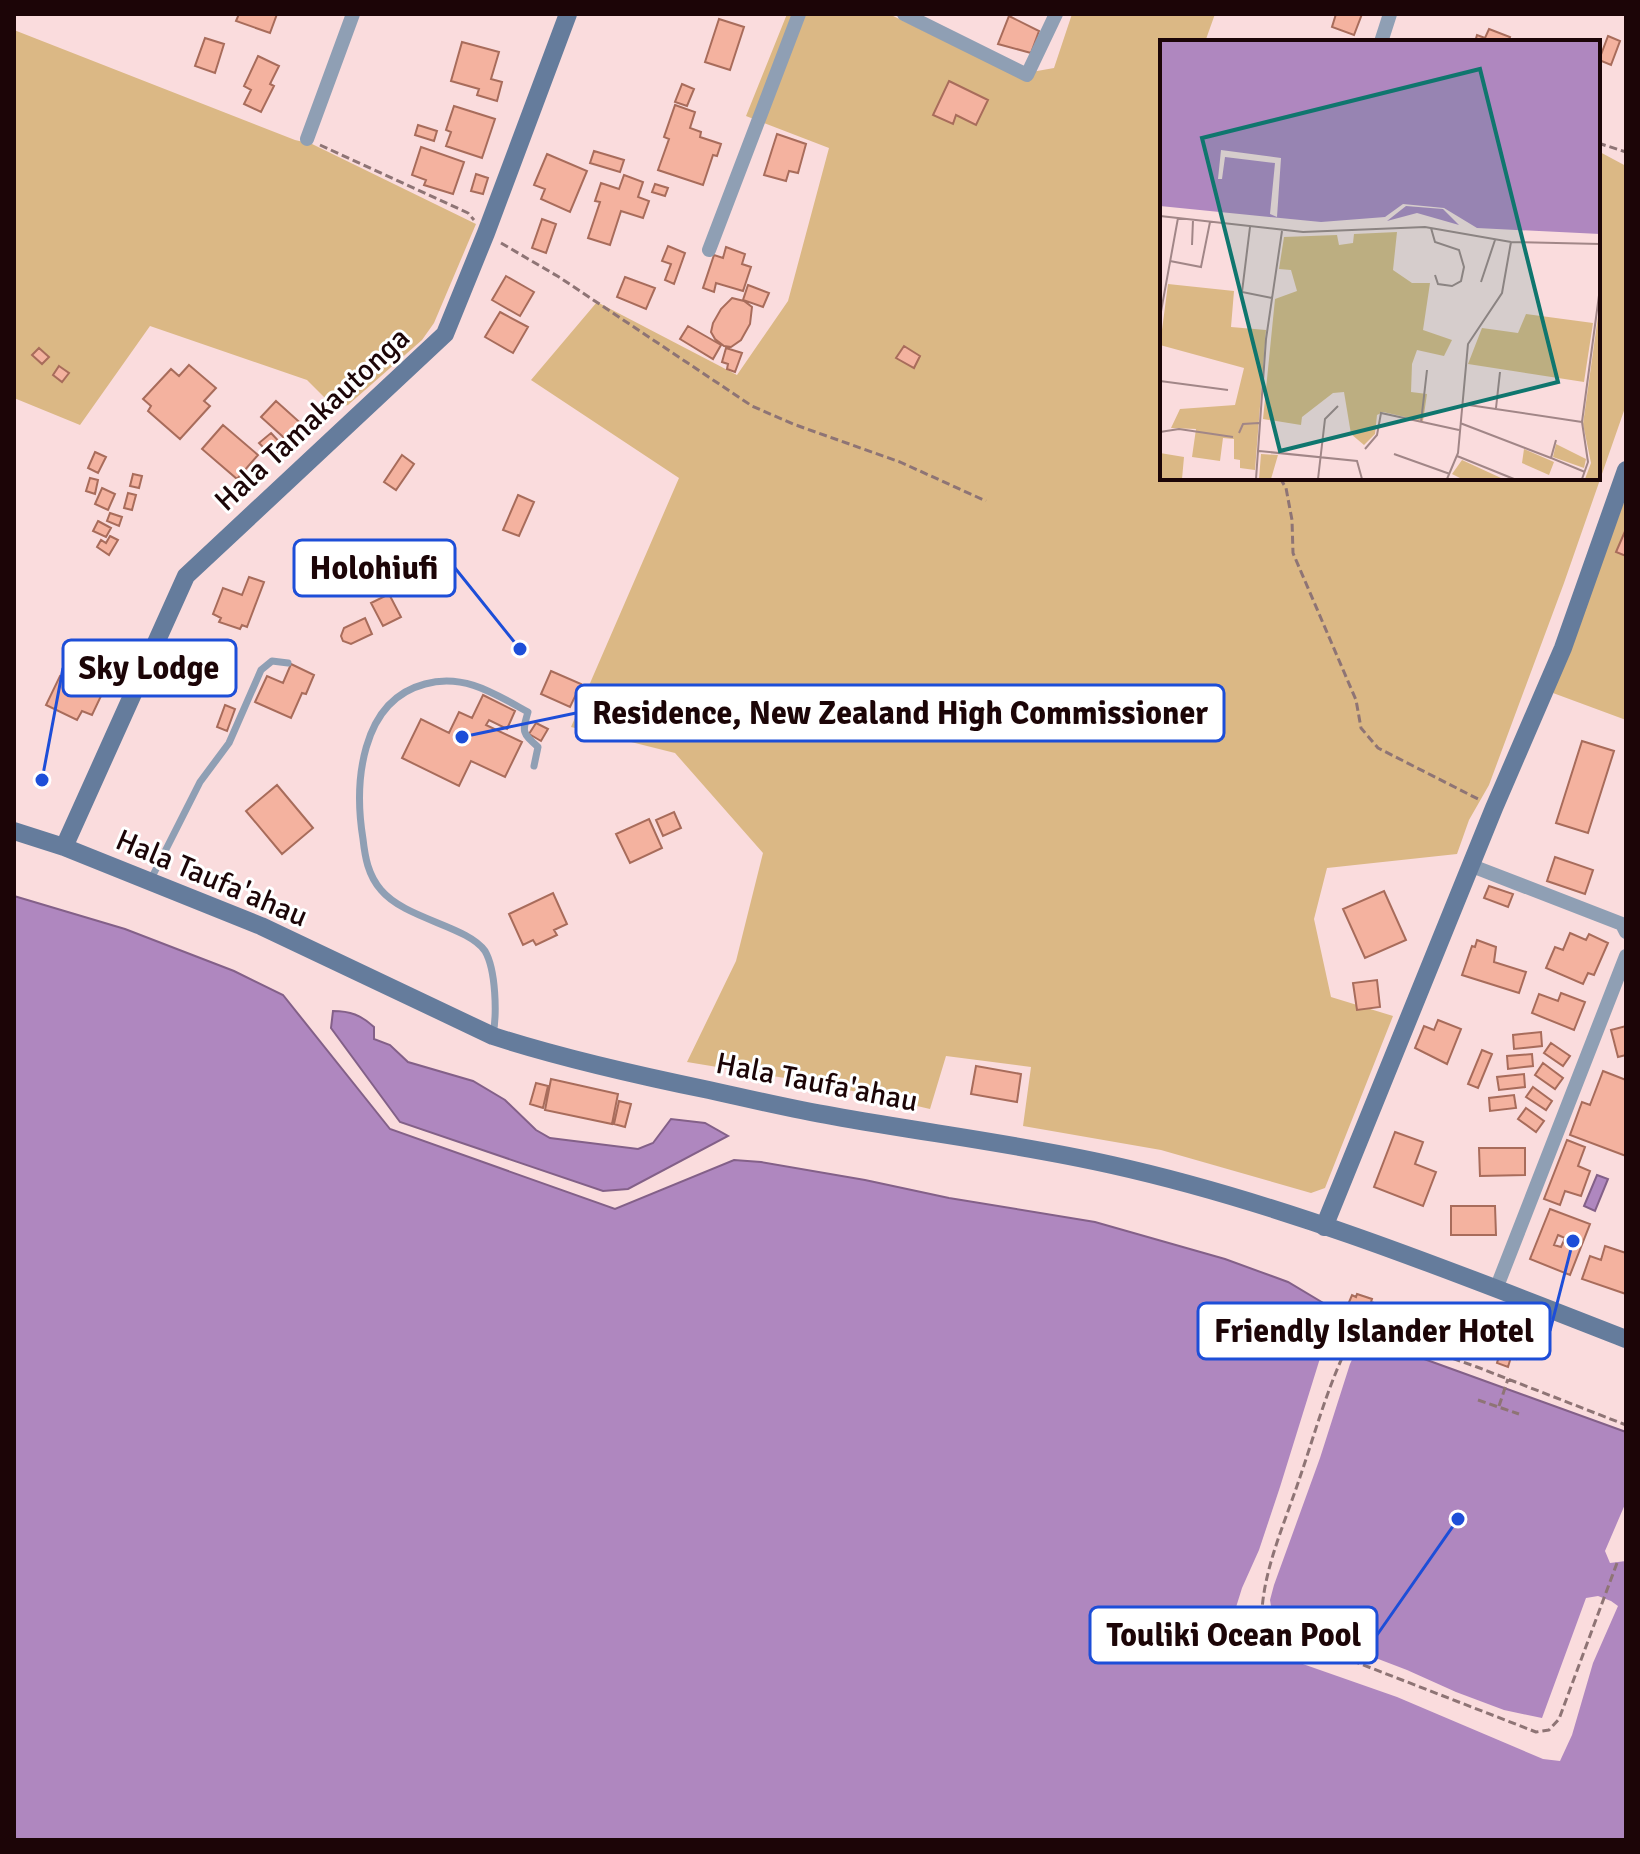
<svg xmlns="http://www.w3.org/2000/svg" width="1640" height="1854" viewBox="0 0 1640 1854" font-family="Signika,sans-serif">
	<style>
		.green { fill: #dbb885 }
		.water { fill: #af87bf; stroke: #836088; stroke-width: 2 }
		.pier { fill: #fadcdd }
		.building { fill: #f4b29f; stroke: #a86c5b; stroke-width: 2; fill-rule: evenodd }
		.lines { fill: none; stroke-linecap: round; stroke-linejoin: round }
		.path { stroke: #8e7475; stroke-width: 3; stroke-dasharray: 8 4; stroke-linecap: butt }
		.lane { stroke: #8f9fb4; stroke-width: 7 }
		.street { stroke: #8f9fb4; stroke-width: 14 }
		.secondary { stroke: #657c9c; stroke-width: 18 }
		.labels { text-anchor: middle; stroke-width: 6; stroke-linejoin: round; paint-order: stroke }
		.street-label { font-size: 30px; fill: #1c0507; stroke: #fff }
		.inset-road { fill: none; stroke: #a18687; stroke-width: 2 }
		.view { fill: #0f766e; fill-opacity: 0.15; stroke: #0f766e; stroke-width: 4 }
		.inset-edge { fill: none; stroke: #1c0507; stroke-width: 4 }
		.leader { fill: none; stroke: #1d4ed8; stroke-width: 3 }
		.callout-dot { fill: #1d4ed8; stroke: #fff; stroke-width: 3 }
		.callout { fill: #fff; stroke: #1d4ed8; stroke-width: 3 }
		.callout-label { font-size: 32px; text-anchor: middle; font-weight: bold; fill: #1c0507 }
	</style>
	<rect width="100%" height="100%" fill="#fadcdd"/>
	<!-- green -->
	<path class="green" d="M787,14H889L1015,75L1054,68L1072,14H1215L1205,42H1162V478H1598V151L1626,166V405L1564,583L1489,785L1469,820L1457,854L1327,868L1314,919L1331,997L1393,1016L1325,1188L1311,1193L1161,1150L1023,1126L1031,1067L946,1056L930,1109L827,1085L687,1062L736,961L763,853L675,753L571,727L679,478L531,380L597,302L737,375L788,301L829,148L746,116Z
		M14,30L295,140L312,144L476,224L434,323L422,340L348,405L335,408L307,380L150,326L80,425L14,398Z
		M1626,496V720L1553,693Z"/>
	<!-- water -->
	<path class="water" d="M14,896L125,929L234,971L283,995L390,1129L615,1209L734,1160L761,1162L865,1180L949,1198L1095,1222L1225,1259L1288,1282L1335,1310L1369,1339L1626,1432V1840H14Z
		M333,1011C350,1011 361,1015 374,1027V1039L390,1045L408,1062L473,1081L505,1100L536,1130L550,1138L638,1149L653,1143L671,1119L705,1123L728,1136L628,1189L603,1191L400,1122L331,1028Z
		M1597,1175L1608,1179L1595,1211L1584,1206Z"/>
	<!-- pier -->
	<path class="pier" d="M1335,1310L1369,1339L1360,1343L1350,1364L1320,1458L1274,1585L1270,1600L1272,1612L1279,1621L1407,1670L1456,1692L1504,1710L1542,1718L1586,1598L1598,1596L1611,1601L1618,1606L1593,1663L1572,1735L1560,1761L1543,1759L1397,1697L1240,1642L1228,1633L1242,1588L1259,1550L1280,1487Z
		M1626,1502V1561L1610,1563L1605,1551Z"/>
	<!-- building -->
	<path class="building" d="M239,14H277L270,33L236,21Z
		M1336,14H1362L1354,35L1332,27Z
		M1009,16L1039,31L1031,53L998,44Z
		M719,19L744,27L730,70L705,62Z
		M1489,29L1510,37L1508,42H1475L1477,35L1485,38Z
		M1608,36L1620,41L1611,65L1599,60Z
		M205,38L224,44L215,73L195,66Z
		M462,42L499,52L491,79L502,82L497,101L477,95L479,89L451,81Z
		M258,56L279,66L270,84L274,86L261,112L244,104L251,90L244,86Z
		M949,81L988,100L976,125L956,115L953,124L933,115Z
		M682,84L694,89L687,106L675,102Z
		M675,105L695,112L690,128L701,132L700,137L721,144L717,156L713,155L703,185L658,170L669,139L664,137Z
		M454,106L495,119L482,158L446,146L451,132L446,130Z
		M418,125L437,131L434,141L415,135Z
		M777,134L806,144L798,173L789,171L786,181L764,175Z
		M421,147L464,162L453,194L424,185L426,180L412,175Z
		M594,151L624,160L620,172L590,163Z
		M547,154L587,171L570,212L541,199L545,189L534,185Z
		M476,174L488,178L483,194L471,191Z
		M624,175L643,182L638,197L649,201L643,218L621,211L610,245L588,238L600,202L595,201L601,183L619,189Z
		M655,184L668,188L665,196L652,192Z
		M542,219L556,224L546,253L532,248Z
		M668,246L685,253L674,284L665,280L671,264L662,261Z
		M726,247L745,254L742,264L751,267L743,291L716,283L714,292L703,288L714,255L723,258Z
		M506,276L534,292L520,316L492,300Z
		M625,277L655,288L646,309L617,297Z
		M748,285L769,293L763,307L743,300Z
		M732,298L744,301L752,307L750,324L741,340L731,347L724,346L715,339L711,332L713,323L721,309Z
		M500,312L528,327L513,353L485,337Z
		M688,326L721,345L713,359L680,339Z
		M904,346L920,356L914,368L896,358Z
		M39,348L49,357L42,364L32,355Z
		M726,348L742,353L735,372L727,369L728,364L722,362Z
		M189,365L216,388L204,401L210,406L180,439L148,411L151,406L143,399L171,369L179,376Z
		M59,366L69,373L62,382L53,375Z
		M276,401L306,428L291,444L261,417Z
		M223,425L258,455L237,479L202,449Z
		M271,433L284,447L273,457L259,443Z
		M95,452L106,457L98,473L88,468Z
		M402,455L414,464L396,490L384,482Z
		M133,474L142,476L139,488L130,486Z
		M90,478L98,480L95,494L86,491Z
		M102,488L115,494L108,510L95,504Z
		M128,493L136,495L132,510L124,508Z
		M518,495L534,502L519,536L503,530Z
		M110,513L122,517L119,526L107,521Z
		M98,521L111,528L106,537L93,531Z
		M1626,529V556L1616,552Z
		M110,536L118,540L109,555L97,547L101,540L106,543Z
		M249,577L264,582L247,627L242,625L240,629L219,622L221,618L213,614L223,588L242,595Z
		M389,594L401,617L383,626L371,603Z
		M365,618L372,634L351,644L343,641L341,636L344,628Z
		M291,664L314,675L306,694L302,693L291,718L255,702L267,676L283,683Z
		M551,671L581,684L570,707L541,694Z
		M60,676L101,696L92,715L82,711L77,720L46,705Z
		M483,695L515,711L507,729L489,720L486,725L522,742L505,777L471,761L459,786L402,758L421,719L449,733L459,712L472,718Z
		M225,705L235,709L227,731L217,727Z
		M536,723L548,729L541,741L529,734Z
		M1582,741L1614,751L1588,833L1556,823Z
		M277,785L313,828L282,854L246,811Z
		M674,812L681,828L663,836L656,820Z
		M649,819L662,848L630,863L616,834Z
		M1555,857L1593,870L1585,894L1547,881Z
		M1489,886L1513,894L1508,907L1484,898Z
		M1384,891L1406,940L1365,958L1343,909Z
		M553,893L567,924L554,930L557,935L536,945L533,940L523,945L509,914Z
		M1570,933L1586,940L1589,934L1608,943L1594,975L1588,973L1583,984L1546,968L1555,947L1563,950Z
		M1477,940L1496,947L1494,962L1526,972L1519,993L1462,975L1472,946L1475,947Z
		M1377,980L1380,1007L1357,1010L1353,983Z
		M1561,993L1585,1002L1574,1030L1532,1013L1539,994L1558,1001Z
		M1438,1020L1461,1029L1447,1064L1415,1048L1424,1026L1434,1030Z
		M1626,1026V1055L1618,1057L1611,1030Z
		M1541,1032L1542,1046L1514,1049L1513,1035Z
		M1551,1043L1570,1056L1563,1066L1544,1053Z
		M1482,1050L1492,1054L1478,1088L1468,1084Z
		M1532,1054L1533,1066L1508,1069L1507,1056Z
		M1543,1063L1563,1078L1555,1089L1535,1075Z
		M976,1066L1021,1074L1017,1102L971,1094Z
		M1603,1071L1626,1080V1156L1570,1135L1582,1102L1590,1105Z
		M1524,1074L1525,1087L1499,1090L1497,1077Z
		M551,1079L618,1094L612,1124L545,1110Z
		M536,1083L548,1086L543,1108L530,1104Z
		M1533,1087L1552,1101L1546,1110L1526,1097Z
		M1514,1095L1516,1108L1490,1111L1489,1098Z
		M619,1101L631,1104L625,1127L614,1124Z
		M1526,1108L1544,1121L1536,1132L1518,1119Z
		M1395,1132L1423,1142L1415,1164L1436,1172L1423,1206L1374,1187Z
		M1567,1140L1585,1147L1578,1166L1590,1171L1581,1196L1565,1191L1560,1205L1544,1199Z
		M1479,1148H1525V1175L1480,1176Z
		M1451,1206H1495L1496,1235H1451Z
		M1550,1209L1590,1224L1570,1275L1530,1259ZM1558,1235L1565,1238L1561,1247L1554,1245Z
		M1605,1246L1626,1253V1294L1582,1279L1590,1256L1601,1260Z
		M1357,1294L1372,1299L1371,1302L1374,1303L1370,1315L1365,1314L1363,1318L1354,1315L1356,1310L1347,1307L1352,1295L1356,1297Z
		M1454,1318L1483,1328L1484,1324L1495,1327L1493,1332L1522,1341L1516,1359L1511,1357L1508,1367L1497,1363L1500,1353L1484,1347L1481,1356L1476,1355L1479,1345L1474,1344L1471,1354L1460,1350L1464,1340L1449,1335Z"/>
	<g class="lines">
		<!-- path -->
		<path class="path" d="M1598,143L1626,152
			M320,145L468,213L474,220
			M501,243L559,277L752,406L793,424L900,462L986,501
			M1280,478L1286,488L1292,520L1293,553L1356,700L1361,728L1378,748L1480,800
			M1478,1400L1519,1414
			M1499,1406L1508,1379
			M1617,1563L1559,1719L1549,1730L1536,1732L1281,1633L1271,1626L1262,1610C1265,1566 1285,1522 1299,1480C1317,1428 1331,1372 1359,1325L1477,1367L1626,1425"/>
		<!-- lane -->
		<path class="lane" d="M151,879L200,782L229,743L261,670L272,661L288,663
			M493,1035C497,1014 496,970 485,951C468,926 405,919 381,890C368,875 365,857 363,839C354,784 360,701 425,684C464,673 495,694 528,712C522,732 522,733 538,747L534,766"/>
		<!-- street -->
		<path class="street" d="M904,14L1027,75L1056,14
			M1381,42L1390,14
			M307,139L353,14
			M709,250L799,14
			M1472,866L1622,924L1626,932
			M1496,1289L1626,956"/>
		<!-- secondary -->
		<path class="secondary" d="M14,831L64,847L261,926L493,1036C564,1059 636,1075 709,1090C750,1099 791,1109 833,1116C926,1133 1020,1144 1112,1165C1287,1204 1459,1274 1626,1339
			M64,847L186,576L445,334L486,233L568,14
			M1324,1227L1494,808L1563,648L1626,470"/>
	</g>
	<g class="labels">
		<!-- street labels -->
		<g class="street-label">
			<text transform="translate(312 419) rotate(-43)" y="10">Hala Tamakautonga</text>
			<text transform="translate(212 878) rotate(23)" y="10">Hala Taufa'ahau</text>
			<text transform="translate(817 1082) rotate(11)" y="10">Hala Taufa'ahau</text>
		</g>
	</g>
	<!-- overview -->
	<g transform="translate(1160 40)">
		<rect width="440" height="440" fill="#fadcdd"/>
		<path d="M237,192L233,230L252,243H270L263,290L292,300L284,316L257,310L252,324L251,352L267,354L263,381L223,372L217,375L215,394L204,405L191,394L184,352L173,353L142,377L141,385L103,379L115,259L137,251L131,230L119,229L124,197L177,195L179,205L193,203L194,194ZM8,244L74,251L71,287L106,290L95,430L80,428V420L74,419V399L63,398L60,421L32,417L36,389L11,388L20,369L75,365L84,328L0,305ZM440,262V439H425L431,423L423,384ZM366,274L433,283L424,342L308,324L322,288L358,293ZM396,404L426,419L424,428L393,417ZM364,409L394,422L389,435L362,423ZM0,413L24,417L22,439H0ZM101,414L118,415L111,439H99ZM302,420L341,438V439H302L292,434Z" fill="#dbb885"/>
		<path d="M0,1H440V194L317,188L284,168L243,164L225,177L161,182L0,166ZM246,166L283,169L299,185L257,173L227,181Z" fill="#af87bf"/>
		<path d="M61,110L121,118L117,177L110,174L115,123L65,117L62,139H58Z" fill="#fadcdd"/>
		<path class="inset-road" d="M0,176L143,192L265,187L351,202L440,204M90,187L82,252L112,258M271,188L275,202L299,210L304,227L301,241L292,246L278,244L275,235M32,205L33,180M10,221L41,227L50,182M321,242L335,200M0,277L18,178M0,341L68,350M302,364L422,382M336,368L340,332M261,382L267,330M300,383L391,418M0,392L19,389L73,397M79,393L83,384L99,383M396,400L391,418L425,432M205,409L217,395L221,373L299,390M99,411L197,421L202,439M234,414L290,434M297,416L354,439M96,439L106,299L122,191M158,439L165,379L178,366M287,439L298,413L308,304L342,253L351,202M422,439L428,422L422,382L440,248"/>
		<path class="view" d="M320,29L398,342L120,411L42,98Z"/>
		<rect width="440" height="440" class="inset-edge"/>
	</g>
	<!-- callouts -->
	<path class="leader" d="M520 649L455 568M42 780L63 668M462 737L576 713M1573 1241L1550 1331M1458 1519L1377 1635"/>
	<g class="callout-dot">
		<circle cx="520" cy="649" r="8"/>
		<circle cx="42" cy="780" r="8"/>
		<circle cx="462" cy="737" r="8"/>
		<circle cx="1573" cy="1241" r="8"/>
		<circle cx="1458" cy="1519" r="8"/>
	</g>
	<g class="callout">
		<rect x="294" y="540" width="161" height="56" rx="8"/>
		<rect x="63" y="640" width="173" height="56" rx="8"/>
		<rect x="576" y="685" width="648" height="56" rx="8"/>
		<rect x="1198" y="1303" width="352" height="56" rx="8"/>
		<rect x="1090" y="1607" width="287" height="56" rx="8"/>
	</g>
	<g class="callout-label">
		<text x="374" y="579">Holohiufi</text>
		<text x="149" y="679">Sky Lodge</text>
		<text x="900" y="724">Residence, New Zealand High Commissioner</text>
		<text x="1374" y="1342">Friendly Islander Hotel</text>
		<text x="1234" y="1646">Touliki Ocean Pool</text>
	</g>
	<!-- border -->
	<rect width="1640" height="1854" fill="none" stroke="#1c0507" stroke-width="32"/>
</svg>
